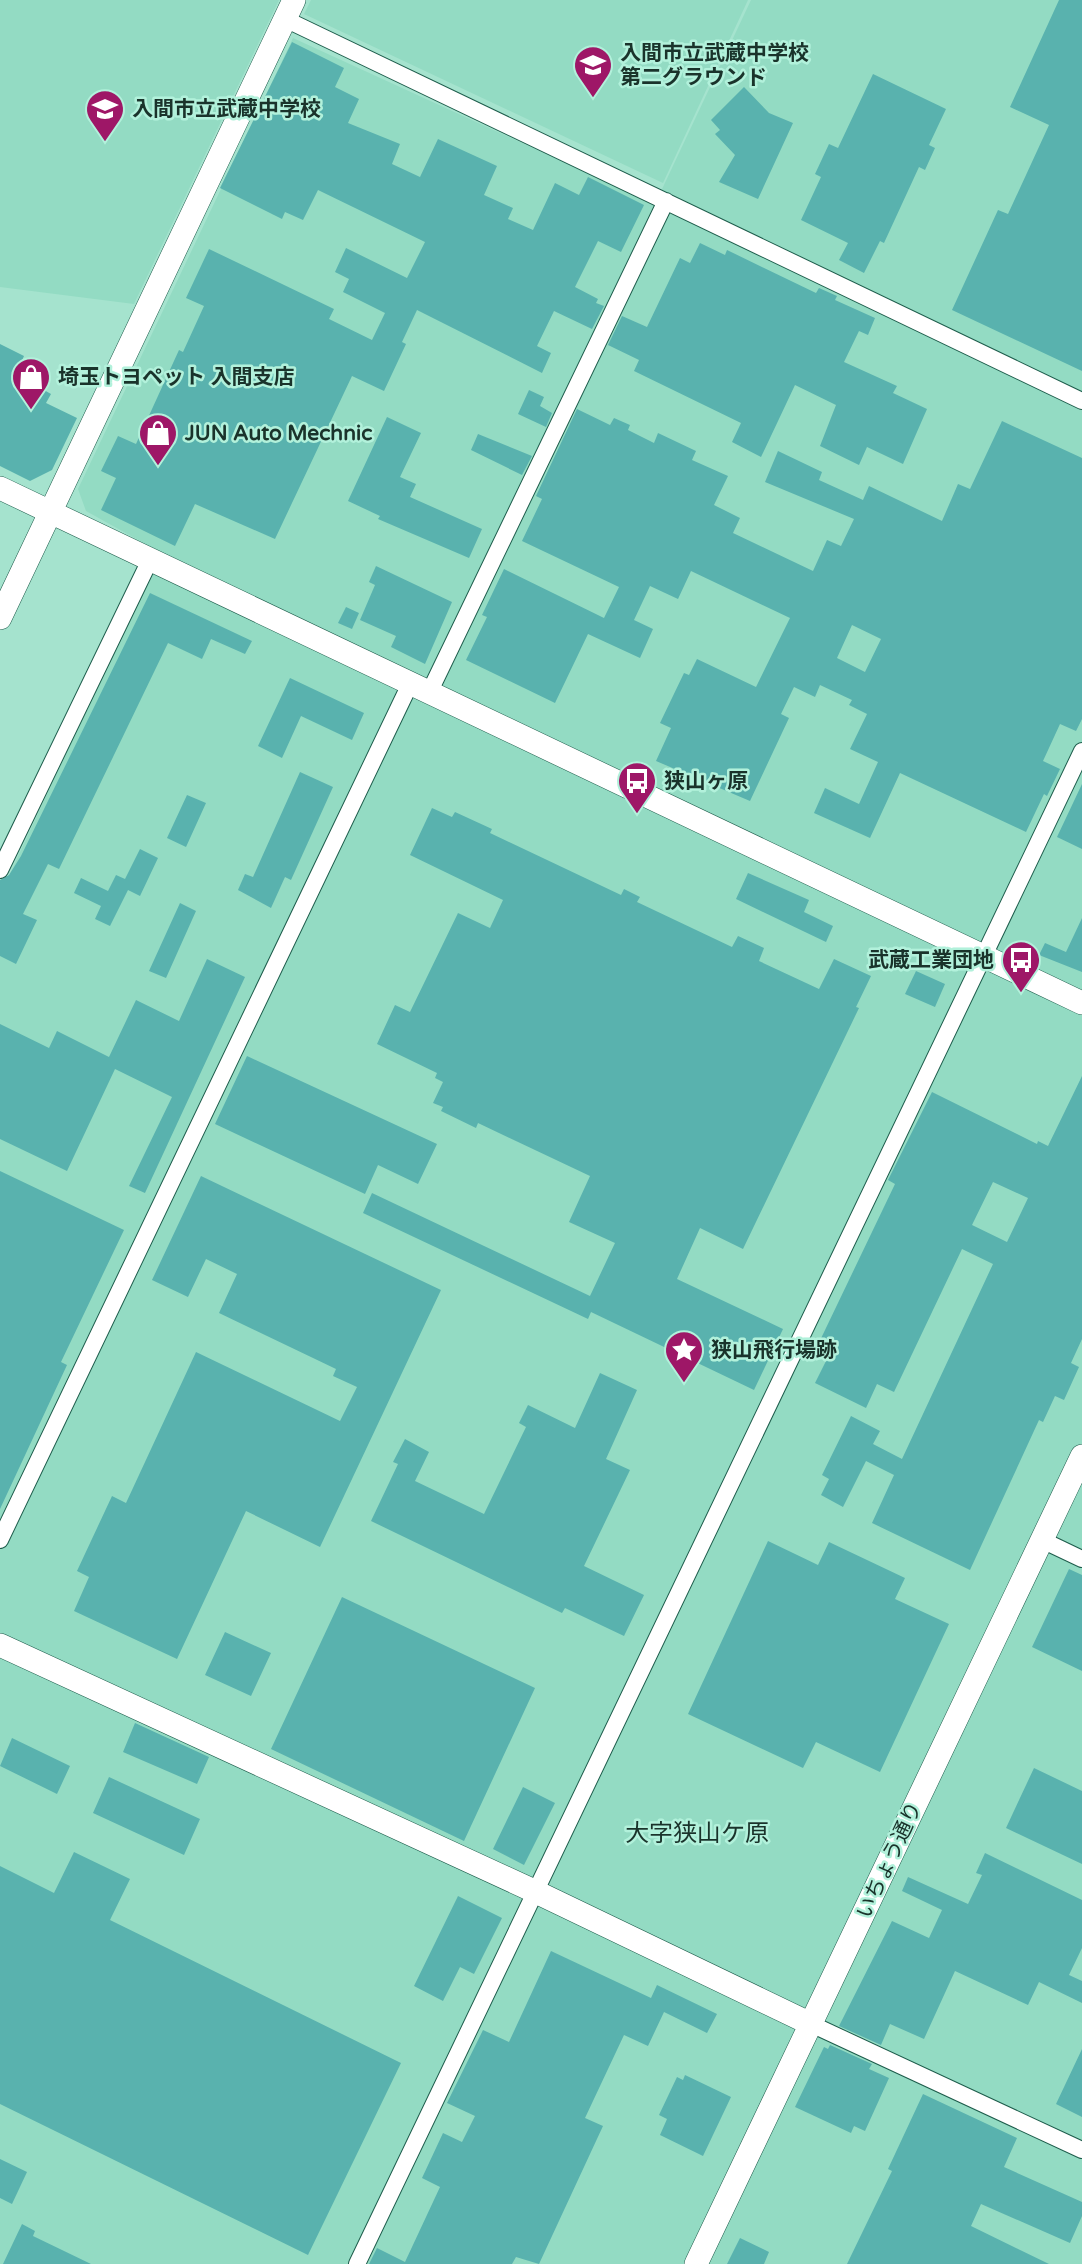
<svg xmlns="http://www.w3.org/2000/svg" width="1082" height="2264" viewBox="0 0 1082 2264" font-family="'Varela Round','Noto Sans JP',sans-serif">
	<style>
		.built { fill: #93dbc3 }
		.building { fill: #59b2ae; fill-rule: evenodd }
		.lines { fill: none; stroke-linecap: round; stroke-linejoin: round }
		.street-casing { stroke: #1e5d4c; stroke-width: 18 }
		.secondary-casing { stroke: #1e5d4c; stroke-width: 24 }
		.street { stroke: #fff; stroke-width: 16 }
		.secondary { stroke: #fff; stroke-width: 23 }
		.labels { text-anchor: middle; stroke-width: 5; stroke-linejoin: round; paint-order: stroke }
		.poi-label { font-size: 21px; font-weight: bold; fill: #1a332b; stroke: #b2f1db; text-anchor: start }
		.street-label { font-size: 21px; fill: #1a332b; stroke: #b2f1db }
		.quarter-label { font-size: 24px; fill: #1a332b; stroke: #b2f1db }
	</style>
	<rect width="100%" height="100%" fill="#a5e3ce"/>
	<!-- built -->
	<path class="built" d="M0,0H279L134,304L0,287Z
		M311,0H748L663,183L304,14Z
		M751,0H1082V2264H0V895L160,552L86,511L78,489L293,38L655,204Z"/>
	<!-- building -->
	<path class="building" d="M1059,0H1082V371L952,310L998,210L1008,214L1049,125L1010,107Z
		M292,42L344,68L335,87L359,99L348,123L400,144L392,164L420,177L438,139L497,166L484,195L513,208L508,219L533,230L555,183L579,195L588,177L644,205L621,252L598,241L575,287L598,299L596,303L604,306L592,329L554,311L537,346L551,353L542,373L417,310L402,342L406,344L384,391L352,376L275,539L195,504L175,546L101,510L116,478L101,471L118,436L136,444L179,350L183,352L204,306L186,298L209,249L334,309L329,319L372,340L385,313L343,292L349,279L335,272L346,248L407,278L425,242L318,190L303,220L285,212L282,219L220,188Z
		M873,74L946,109L929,145L935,148L925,170L919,167L884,243L880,241L864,273L839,260L848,243L801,220L821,177L815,174L829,144L838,148Z
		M744,87L769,113L793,123L758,199L719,182L735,155L715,134L720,130L711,120Z
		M700,243L725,255L727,250L816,293L819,288L837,296L835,300L875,318L868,335L859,331L844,362L897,386L893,393L927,409L903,464L867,447L859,465L820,446L836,405L795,385L761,457L732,442L741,423L634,371L639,360L608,345L622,316L647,327L680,258L690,263Z
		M0,344L24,356L16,374L51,394L46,403L77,418L52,470L30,481L0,466Z
		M529,390L544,397L540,406L552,413L546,427L518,414Z
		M577,409L610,425L614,418L630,425L628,430L654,443L658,433L696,451L692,460L728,476L714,505L740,518L733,533L813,571L827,540L841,546L854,519L765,482L778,451L822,472L819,480L863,500L869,486L942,521L958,484L970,489L1002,421L1082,458V719L1076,731L1060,724L1043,761L1060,769L1047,796L1044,794L1026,832L900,773L870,838L814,813L825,788L859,804L878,762L850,749L867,714L849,705L852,700L820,685L815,697L794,687L781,714L789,718L750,801L656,761L671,728L660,723L684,673L689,675L697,659L756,687L790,618L691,571L678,599L650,586L634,620L653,629L640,658L588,634L555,703L466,660L487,617L482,615L504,569L604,618L619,587L522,541L542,499L536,496ZM852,625L881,639L865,672L837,658Z
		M387,417L421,433L400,477L416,484L410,497L482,529L469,558L378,519L380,516L348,501Z
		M478,434L532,456L522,475L471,450Z
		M376,566L452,602L425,664L391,647L396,636L360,620L375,585L369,582Z
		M150,593L252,641L245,654L211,639L202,659L168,643L59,869L48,864L23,914L37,920L16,964L0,956V880L9,875L21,856Z
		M346,607L359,613L352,629L338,623Z
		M290,678L364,713L352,740L301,716L282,758L258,746Z
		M300,772L333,787L291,880L285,877L271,908L238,890L245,874L253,877Z
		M1082,784V849L1057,837Z
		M187,795L206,803L186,847L167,838Z
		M432,808L452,817L455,812L492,829L490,833L621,895L624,889L640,897L637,902L732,947L738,936L764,948L759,961L819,989L834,959L871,976L856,1007L859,1008L743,1249L700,1228L677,1279L783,1329L754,1390L591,1312L588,1319L363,1213L372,1193L590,1296L615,1243L569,1222L590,1176L478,1123L476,1128L441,1111L443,1107L433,1103L443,1082L435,1078L437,1073L377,1044L395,1005L410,1012L458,913L490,928L503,900L410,855Z
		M140,849L158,858L140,896L128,890L110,926L95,919L101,906L74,893L81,878L108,891L116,875L125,879Z
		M748,873L809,900L804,912L833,926L826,942L736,899Z
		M180,903L196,911L166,978L149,971Z
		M1082,918V972L1039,955L1045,943L1066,952Z
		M207,959L245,977L145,1193L129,1186L172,1097L115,1069L67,1171L0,1139V1024L49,1048L57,1031L109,1057L136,1000L179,1021Z
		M916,971L945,984L935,1007L905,994Z
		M247,1056L437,1144L418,1184L378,1165L365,1194L215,1124Z
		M1082,1076V1339L1071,1363L1079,1367L1064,1400L1055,1396L1043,1422L1039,1420L970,1570L872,1523L894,1475L866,1461L843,1507L821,1495L829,1479L822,1475L851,1416L880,1431L873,1444L902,1459L993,1264L962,1249L894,1392L877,1384L866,1408L815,1383L827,1359L814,1353L895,1184L888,1180L932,1092L1037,1144L1038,1141L1048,1146ZM993,1182L1028,1198L1007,1242L972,1225Z
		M0,1171L124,1230L61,1362L67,1365L0,1509Z
		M201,1176L441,1290L320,1547L246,1511L177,1659L74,1611L89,1577L77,1571L112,1496L126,1503L196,1352L340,1421L357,1387L333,1376L336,1369L219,1313L237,1274L206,1259L188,1297L152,1280Z
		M600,1373L637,1390L606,1459L630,1470L584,1566L644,1595L624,1636L565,1608L562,1613L371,1521L398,1464L393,1462L405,1439L429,1452L415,1481L484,1514L526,1427L519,1423L528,1405L575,1428Z
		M768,1541L818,1565L829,1542L905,1578L895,1599L949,1624L880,1772L816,1742L803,1768L688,1714Z
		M1069,1569L1082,1575V1671L1032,1647Z
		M342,1597L535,1688L464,1841L271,1749Z
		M225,1632L271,1653L251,1696L205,1675Z
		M135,1723L209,1757L197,1784L123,1752Z
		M12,1738L70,1766L57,1794L0,1766Z
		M1034,1768L1082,1791V1864L1006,1828Z
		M109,1777L200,1819L184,1855L93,1813Z
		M523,1787L555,1803L524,1865L493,1849Z
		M74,1852L130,1879L110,1920L401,2063L308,2255L0,2104V1866L54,1893Z
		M985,1853L1082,1900V1948L1069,1975L1082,1981V2003L1039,1982L1028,2005L955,1971L924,2039L890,2024L881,2045L839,2026L892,1921L929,1938L942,1910L902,1891L908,1877L968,1904L982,1875L976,1873Z
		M458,1896L502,1918L474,1974L460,1967L443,2001L414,1986Z
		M551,1951L651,1998L657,1985L717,2014L707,2033L664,2012L648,2046L624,2035L585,2118L603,2126L539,2264L516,2257L512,2264H369L377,2248L405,2262L440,2187L422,2178L443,2133L462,2142L475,2116L447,2103L483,2030L509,2042Z
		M830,2045L872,2064L869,2069L889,2078L865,2131L854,2126L851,2133L795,2107L824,2047L828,2049Z
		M1082,2049V2117L1056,2104Z
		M685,2075L731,2097L703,2156L660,2135L667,2119L659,2115L677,2077L683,2080Z
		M923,2094L1017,2138L1004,2167L1082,2202V2216L1070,2243L981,2204L971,2226L1049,2264H847L892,2171L888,2169Z
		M0,2159L27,2172L12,2204L0,2198Z
		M22,2224L35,2231L33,2236L91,2264H3Z
		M740,2238L769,2252L764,2264H727Z"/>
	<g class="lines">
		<defs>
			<path id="street" d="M285,19L1082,401
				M429,693L666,201
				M0,870L150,560
				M0,1540L410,684
				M1042,1540L1082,1559
				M811,2024L1082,2150
				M357,2264L1082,751"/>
			<path id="secondary" d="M0,488L1082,1003
				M0,618L294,0
				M0,1645L534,1891L811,2024
				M696,2264L1082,1456"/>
		</defs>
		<!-- street casing -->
		<use href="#street" class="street-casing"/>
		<!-- secondary casing -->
		<use href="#secondary" class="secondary-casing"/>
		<!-- street -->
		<use href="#street" class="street"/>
		<!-- secondary -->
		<use href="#secondary" class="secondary"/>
	</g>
	<!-- icons -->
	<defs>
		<symbol id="school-pin" viewBox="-11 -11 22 30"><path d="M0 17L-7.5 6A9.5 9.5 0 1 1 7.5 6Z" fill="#9e1767" stroke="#b2f1db"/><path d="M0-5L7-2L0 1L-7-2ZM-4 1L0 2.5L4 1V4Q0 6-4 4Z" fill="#fff"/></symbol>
		<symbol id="shop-pin" viewBox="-11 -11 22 30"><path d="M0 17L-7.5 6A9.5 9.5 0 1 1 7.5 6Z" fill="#9e1767" stroke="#b2f1db"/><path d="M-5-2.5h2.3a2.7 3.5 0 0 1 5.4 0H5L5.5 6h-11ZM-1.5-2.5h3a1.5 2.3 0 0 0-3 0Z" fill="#fff"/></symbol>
		<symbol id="bus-pin" viewBox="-11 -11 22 30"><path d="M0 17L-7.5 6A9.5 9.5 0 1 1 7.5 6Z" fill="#9e1767" stroke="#b2f1db"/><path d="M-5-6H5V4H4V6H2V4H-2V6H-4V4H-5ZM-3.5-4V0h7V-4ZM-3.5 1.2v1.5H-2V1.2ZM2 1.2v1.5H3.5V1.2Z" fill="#fff"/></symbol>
		<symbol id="sight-pin" viewBox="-11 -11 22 30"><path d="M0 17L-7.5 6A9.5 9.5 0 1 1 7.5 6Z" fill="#9e1767" stroke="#b2f1db"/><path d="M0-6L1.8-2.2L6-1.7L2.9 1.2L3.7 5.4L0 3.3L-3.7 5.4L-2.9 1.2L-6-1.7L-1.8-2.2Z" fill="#fff"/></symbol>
	</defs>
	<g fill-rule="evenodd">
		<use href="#school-pin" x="571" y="43" width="44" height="60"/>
		<use href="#school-pin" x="83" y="87" width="44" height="60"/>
		<use href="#shop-pin" x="9" y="355" width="44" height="60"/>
		<use href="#shop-pin" x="136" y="411" width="44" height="60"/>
		<use href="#bus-pin" x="615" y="759" width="44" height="60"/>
		<use href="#bus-pin" x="999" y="938" width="44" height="60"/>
		<use href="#sight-pin" x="662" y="1328" width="44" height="60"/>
	</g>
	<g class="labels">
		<!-- poi labels -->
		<g class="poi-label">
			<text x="620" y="60">入間市立武蔵中学校<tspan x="620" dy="24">第二グラウンド</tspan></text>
			<text x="132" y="116">入間市立武蔵中学校</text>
			<text x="58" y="384">埼玉トヨペット 入間支店</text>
			<text x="185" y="440">JUN Auto Mechnic</text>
			<text x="664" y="788">狭山ヶ原</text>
			<text x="994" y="967" text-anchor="end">武蔵工業団地</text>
			<text x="711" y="1357">狭山飛行場跡</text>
		</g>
		<!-- street labels -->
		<g class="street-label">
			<text transform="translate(889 1860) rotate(-65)" y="7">いちょう通り</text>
		</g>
		<!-- quarter labels -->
		<g class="quarter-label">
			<text x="697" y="1841">大字狭山ケ原</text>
		</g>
	</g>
</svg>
